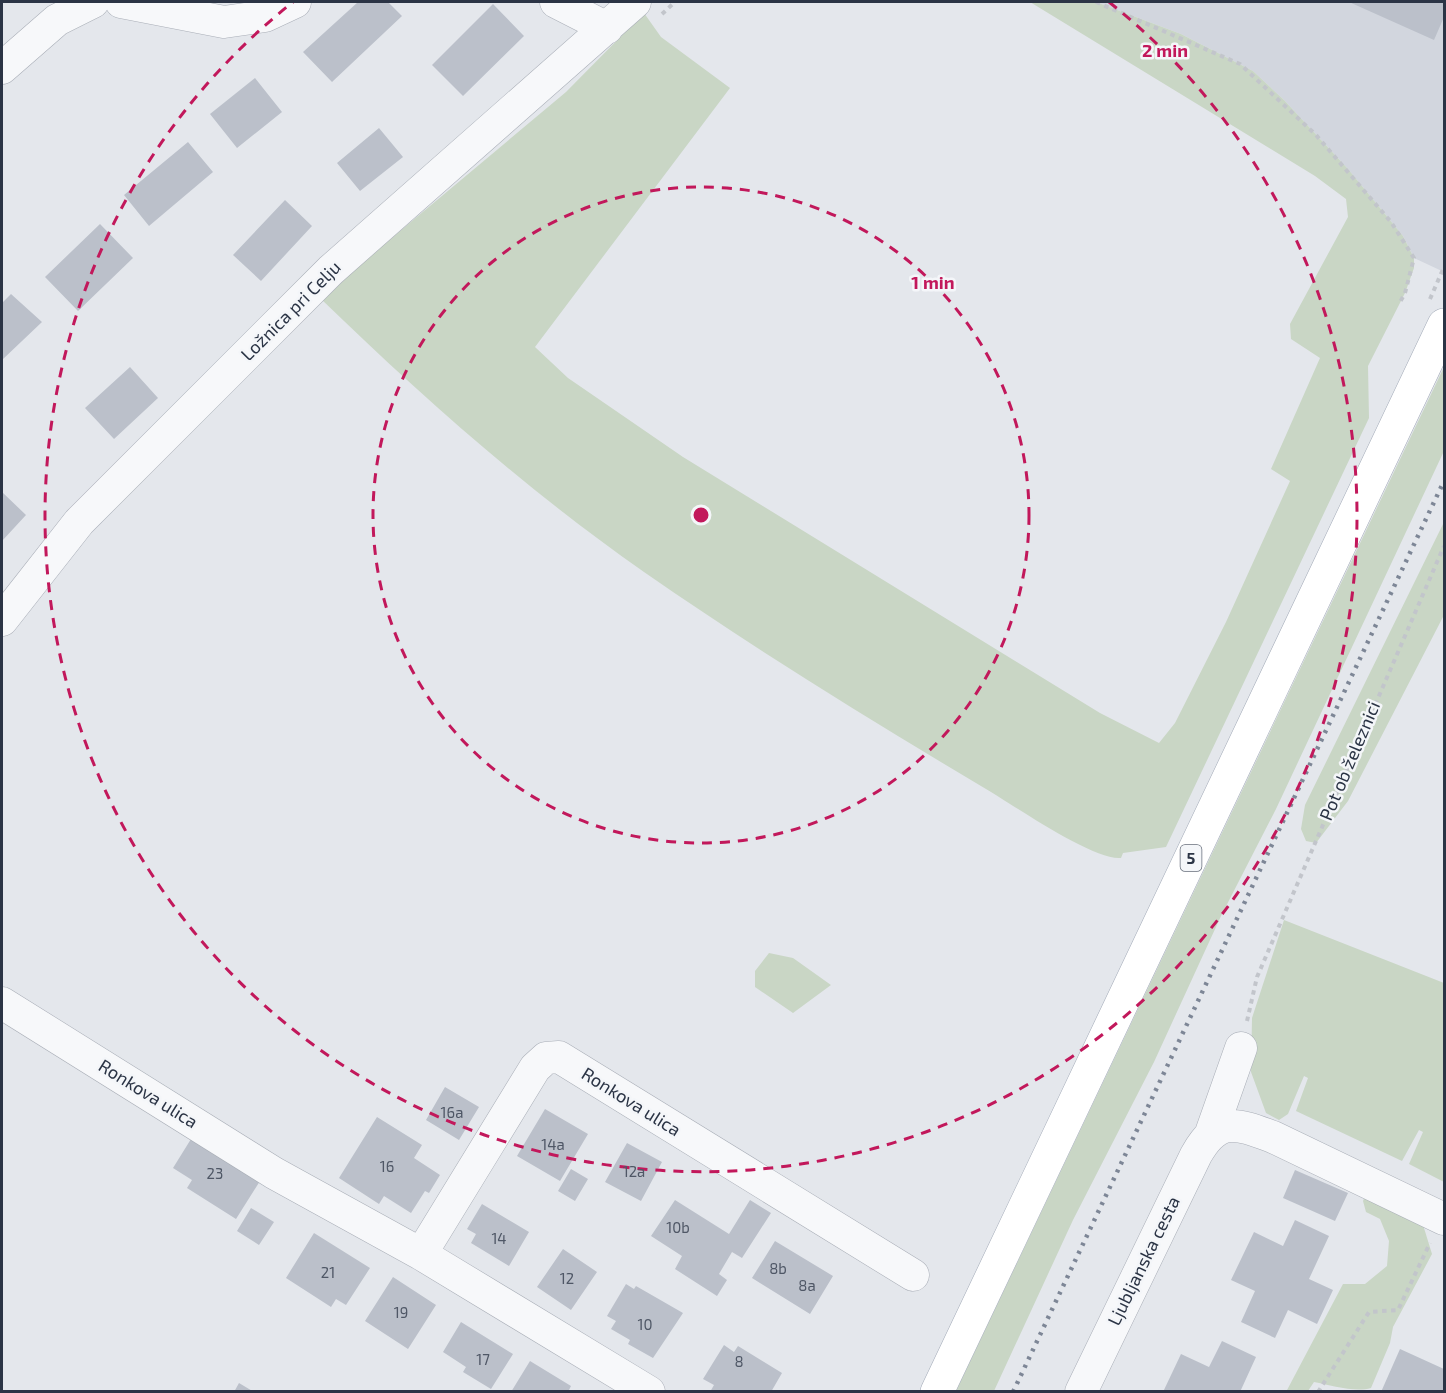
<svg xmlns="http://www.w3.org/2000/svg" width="1446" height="1393" viewBox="0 0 1446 1393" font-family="'Exo 2',sans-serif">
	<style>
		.built { fill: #d2d6de }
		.green { fill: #c9d6c5 }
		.building { fill: #bbc0ca }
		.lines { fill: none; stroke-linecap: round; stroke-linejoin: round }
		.minor-casing { stroke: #a9aeb7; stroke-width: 33 }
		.major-casing { stroke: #a3abb8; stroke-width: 34 }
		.path { stroke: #c2c5cb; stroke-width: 4; stroke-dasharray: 4.5 4.5; stroke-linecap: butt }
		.minor { stroke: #f7f8fa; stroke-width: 32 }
		.major { stroke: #fff; stroke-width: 33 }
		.rail { stroke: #7d8696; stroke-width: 4.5; stroke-dasharray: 3 6; stroke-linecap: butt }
		.ring { fill: none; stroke: #c2185b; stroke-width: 3; stroke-dasharray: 10 8 }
		.labels { text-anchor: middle; stroke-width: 5; stroke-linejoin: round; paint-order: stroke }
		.number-label { font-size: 15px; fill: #4f5766 }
		.shield { fill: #f4f6f9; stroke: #676e7b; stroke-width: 1.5 }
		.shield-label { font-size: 16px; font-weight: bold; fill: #2b3445 }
		.street-label { font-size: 18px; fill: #2b3445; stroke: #f4f6f9 }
		.centre { fill: #c2185b; stroke: #f4f6f9; stroke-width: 3 }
		.ring-label { font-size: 18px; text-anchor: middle; font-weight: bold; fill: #c2185b; stroke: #f4f6f9; stroke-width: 5; stroke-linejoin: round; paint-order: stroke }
	</style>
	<rect width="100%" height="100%" fill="#e4e7ec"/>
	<!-- built -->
	<path class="built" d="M1096,2H1444V272L1414,258L1403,236L1348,169L1284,100L1253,71L1181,34Z"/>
	<!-- green -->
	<path class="green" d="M1030,2H1096L1181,34L1253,71L1284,100L1348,169L1403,236L1414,258V268L1405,293L1368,366L1369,418L1166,847L1123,853L1121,858C1094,861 1013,805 986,789C870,720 755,649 644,572C528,491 421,396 320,298L566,92L644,13L661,37L730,88L535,347L568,378L683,457L1100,713L1159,743L1175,723L1226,622L1290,481L1271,469L1320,358L1291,339L1290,324L1348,217L1346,199L1315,176Z
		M1444,367V451L1276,809L1221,916L1154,1062L1073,1220L994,1391H956Z
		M1444,522V615L1348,801L1316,843L1306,841L1301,829L1305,805Z
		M1284,920L1444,983V1182L1409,1164L1423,1132L1419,1130L1402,1161L1296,1111L1308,1078L1304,1076L1288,1114L1279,1120L1266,1113L1251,1072L1252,1018Z
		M769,953L793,958L831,985L793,1013L755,987V971Z
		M1366,1194L1420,1215L1432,1254L1393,1327L1390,1343L1371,1388C1355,1393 1331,1385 1314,1382L1308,1391L1286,1392L1343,1284H1365L1387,1266L1389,1241L1380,1219L1366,1212L1363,1201Z"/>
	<!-- building -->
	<path class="building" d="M358,2H388L402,16L332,82L303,52Z
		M1349,2H1444V17L1434,40Z
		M493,4L524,36L463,96L432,65Z
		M255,78L282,112L237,148L210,114Z
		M379,128L403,157L360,191L337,163Z
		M188,142L213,172L149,226L124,195Z
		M285,200L312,226L261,281L233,255Z
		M100,224L133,258L78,311L45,277Z
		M11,294L42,322L2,360V303Z
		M130,367L158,398L114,439L85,408Z
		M2,492L26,515L2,541Z
		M445,1087L479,1107L459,1140L426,1120Z
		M545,1109L588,1134L560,1181L517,1156Z
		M377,1117L422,1145L414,1158L440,1175L429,1193L425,1191L411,1213L384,1196L379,1204L339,1178Z
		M191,1139L260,1181L236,1219L187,1188L192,1180L173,1168Z
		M627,1143L662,1162L641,1201L605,1182Z
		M571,1169L588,1179L575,1201L558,1191Z
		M1295,1170L1348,1193L1335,1221L1283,1198Z
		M675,1200L729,1234L750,1200L771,1213L742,1258L732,1252L719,1274L727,1280L717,1296L675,1269L682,1256L651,1236Z
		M482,1204L529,1232L509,1266L471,1243L476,1234L467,1229Z
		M251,1208L274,1222L259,1245L237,1231Z
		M1295,1220L1329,1236L1309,1279L1333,1290L1317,1324L1288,1310L1275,1338L1241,1322L1255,1291L1231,1280L1254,1232L1283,1246Z
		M314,1233L370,1268L346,1305L336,1299L331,1307L286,1278Z
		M775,1241L833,1276L810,1314L752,1278Z
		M563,1249L597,1272L571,1310L537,1287Z
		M393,1277L436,1305L408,1349L365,1321Z
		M626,1284L634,1289L636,1286L683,1313L653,1358L628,1344L630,1340L611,1329L616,1321L607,1316Z
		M461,1322L513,1354L491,1389L463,1372L466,1367L443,1352Z
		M1222,1341L1256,1357L1240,1392H1163L1181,1354L1209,1367Z
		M724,1345L734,1352L738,1346L782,1373L771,1392H710L714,1385L703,1379Z
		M1400,1349L1444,1369V1392H1381Z
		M530,1361L571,1386L568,1392H511Z
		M239,1383L254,1392H234Z"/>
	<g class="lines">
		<defs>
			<path id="minor" d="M121,2L224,22L265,16L295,2
				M556,2L607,28
				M2,68L57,20L93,2
				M2,620L79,522L331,270L635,2
				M2,1003L274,1173L421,1254L649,1392
				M1211,1133L1241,1048
				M421,1254L535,1068L546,1058L559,1057L913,1275
				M1081,1392L1196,1155C1218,1116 1236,1123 1273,1137L1444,1219"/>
			<path id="major" d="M937,1392L1444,325"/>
		</defs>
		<!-- minor casing -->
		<use href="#minor" class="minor-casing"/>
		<!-- major casing -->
		<use href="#major" class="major-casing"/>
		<!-- path -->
		<path class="path" d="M1096,2L1240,64L1316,135L1391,222L1414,258L1405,293L1399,304
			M662,14L675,2
			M1430,299L1444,267
			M1247,1021L1257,977L1444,546
			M1318,1392L1369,1312L1398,1310L1430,1243"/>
		<!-- minor -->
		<use href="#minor" class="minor"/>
		<!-- major -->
		<use href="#major" class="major"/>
		<!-- rail -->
		<path class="rail" d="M1013,1392L1444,481"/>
	</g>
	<!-- distance rings -->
	<g class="ring">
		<circle cx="701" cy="515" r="328"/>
		<path d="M1109 2A656 656 0 1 1 293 2"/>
	</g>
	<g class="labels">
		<!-- number labels -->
		<g class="number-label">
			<text x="452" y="1118">16a</text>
			<text x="553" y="1150">14a</text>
			<text x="387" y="1172">16</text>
			<text x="634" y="1177">12a</text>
			<text x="215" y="1179">23</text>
			<text x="678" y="1233">10b</text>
			<text x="499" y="1244">14</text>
			<text x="778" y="1274">8b</text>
			<text x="328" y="1278">21</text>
			<text x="567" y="1284">12</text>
			<text x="807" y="1291">8a</text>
			<text x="401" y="1318">19</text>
			<text x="645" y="1330">10</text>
			<text x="483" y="1365">17</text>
			<text x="739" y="1367">8</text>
		</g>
		<!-- shield labels -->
		<rect class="shield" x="1180.5" y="845" width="21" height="26" rx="4.5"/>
		<g class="shield-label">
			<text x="1191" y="864">5</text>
		</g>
		<!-- street labels -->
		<g class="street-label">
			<text transform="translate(291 311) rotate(-45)" y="6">Ložnica pri Celju</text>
			<text transform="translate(1350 761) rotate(-67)" y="6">Pot ob železnici</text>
			<text transform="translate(148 1094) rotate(32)" y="6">Ronkova ulica</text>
			<text transform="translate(631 1102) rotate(32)" y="6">Ronkova ulica</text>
			<text transform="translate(1144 1261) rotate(-64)" y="6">Ljubljanska cesta</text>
		</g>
	</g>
	<circle cx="701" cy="515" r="9" class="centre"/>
	<g class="ring-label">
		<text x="1165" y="57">2 min</text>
		<text x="933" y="289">1 min</text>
	</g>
	<!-- border -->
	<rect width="1446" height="1393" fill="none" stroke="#2b3445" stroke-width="6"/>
</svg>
